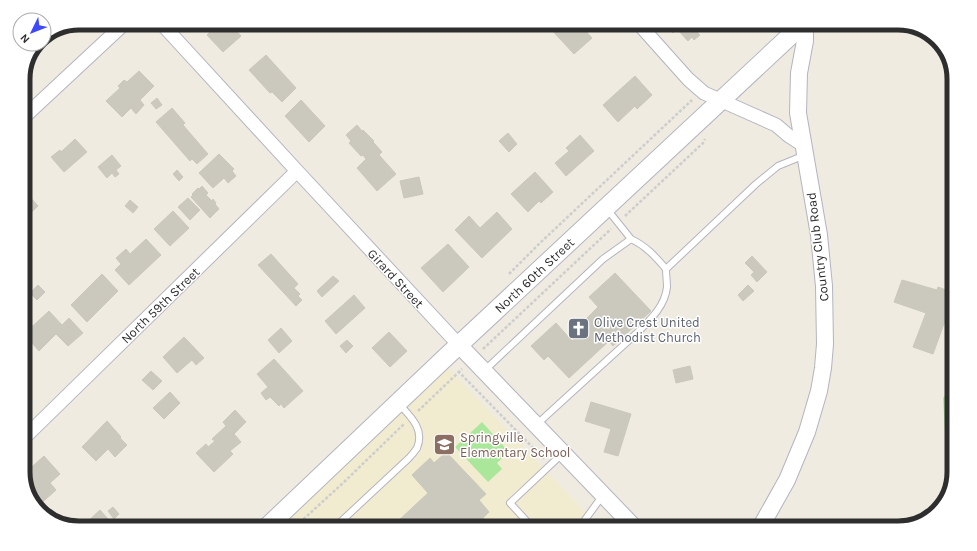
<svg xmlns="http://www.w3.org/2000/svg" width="977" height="551" viewBox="0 0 977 551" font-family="Karla,sans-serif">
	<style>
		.education { fill: #f1ebd0 }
		.green { fill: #abe79b }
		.building { fill: #cbc9be; stroke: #cbc7b9 }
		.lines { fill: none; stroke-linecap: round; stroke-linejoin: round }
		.service-casing { stroke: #b4b4c1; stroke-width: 8 }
		.minor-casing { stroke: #b4b4c1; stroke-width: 15 }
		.tertiary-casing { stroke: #b4b4c1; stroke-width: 18 }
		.secondary-casing { stroke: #b4b4c1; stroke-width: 20 }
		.path { stroke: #cdcdcd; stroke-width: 2.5; stroke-dasharray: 3 2; stroke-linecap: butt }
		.service { stroke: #fff; stroke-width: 6 }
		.minor { stroke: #fff; stroke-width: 13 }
		.tertiary { stroke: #fff; stroke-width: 16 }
		.secondary { stroke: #fff; stroke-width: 18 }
		.labels { text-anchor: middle; stroke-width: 3; stroke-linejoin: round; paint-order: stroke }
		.street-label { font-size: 13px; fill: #2e2e2e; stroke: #fff }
		.worship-label { font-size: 13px; fill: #5b616d; stroke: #fff; text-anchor: start }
		.education-label { font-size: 13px; fill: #785e54; stroke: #fff; text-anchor: start }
		.rim { fill: none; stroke: #2e2e2e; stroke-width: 5 }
	</style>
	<rect width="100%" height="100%" fill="#efebe0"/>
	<!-- education -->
	<path class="education" d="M448,368L593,520L588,528H278Z"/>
	<!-- green -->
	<path class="green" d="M954,383V446H951L945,432L943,398Z
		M482,422L509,452L497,463L502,469L488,482L455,447Z"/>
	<!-- building -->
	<path class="building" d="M202,23H229L241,36L223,52L207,35L210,32Z
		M551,23H574L580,29L582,27L592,38L574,54L548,26Z
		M663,23H697L701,28L697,32L700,35L694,40L692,37L688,41L677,29L673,33Z
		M266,55L296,88L282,102L272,92L270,93L249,70Z
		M139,71L154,86L140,100L144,105L136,114L131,108L122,117L106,101L120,88L118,86L124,80L127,82Z
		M635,76L652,95L637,109L635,106L618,122L603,105Z
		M157,98L162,105L156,109L151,103Z
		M301,100L325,126L309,142L285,116Z
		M172,108L185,123L183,125L208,154L197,164L192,159L190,161L156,122Z
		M357,125L362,131L363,130L374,141L373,142L382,152L379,155L396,174L377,191L357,168L366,159L363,155L361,156L349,143L351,141L346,135Z
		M508,133L517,144L509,152L499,141Z
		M580,135L594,151L566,176L555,163L569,151L566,148Z
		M75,139L87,152L64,172L51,157L60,150L61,152Z
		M219,154L234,169L232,171L236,176L228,183L224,178L213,188L199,173Z
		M112,155L121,166L116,170L119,174L115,177L112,173L107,178L98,167Z
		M177,170L183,177L179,181L173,174Z
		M535,172L553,192L541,203L539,201L528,212L511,194Z
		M419,177L423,194L404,198L400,181Z
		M202,186L208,193L206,195L212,201L213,199L216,203L215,204L219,209L210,218L191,197L193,195L192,194L198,188L199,189Z
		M23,189L38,206L23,220Z
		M188,198L200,210L190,220L178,207Z
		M130,200L138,207L133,213L125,206Z
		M173,211L189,228L170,246L154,229Z
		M497,212L512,229L482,258L455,230L469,216L480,228Z
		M146,239L161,255L129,285L115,270L121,264L116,258L126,249L130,254Z
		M448,244L469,267L443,292L421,268Z
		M271,254L298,284L294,288L300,294L298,296L302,300L296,306L258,265Z
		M752,256L767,272L757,282L751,275L754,272L745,263Z
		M615,273L651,311L613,346L609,341L569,378L548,356L544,360L531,346L556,323L572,341L590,325L585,320L598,307L589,297Z
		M102,274L118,291L87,322L71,305Z
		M333,276L339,281L322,297L317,291Z
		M902,280L937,290L938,287L946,290L945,293L954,296L933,354L913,347L926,313L894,302Z
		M38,285L45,292L37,300L30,293Z
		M748,285L754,291L743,301L738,295Z
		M354,295L365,308L336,334L325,321Z
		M49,311L62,325L69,318L83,333L68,346L56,334L39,351L24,334Z
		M281,328L292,341L279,353L268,340Z
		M389,332L407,351L390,367L372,348Z
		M184,337L204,358L196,365L192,360L177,373L163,357Z
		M347,340L353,346L346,353L340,346Z
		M274,359L303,391L284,408L281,404L279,406L270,397L266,400L261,393L268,387L257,374Z
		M690,366L693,379L676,383L673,370Z
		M151,371L162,381L153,390L142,380Z
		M170,392L180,403L164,419L153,408Z
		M591,402L631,414L618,456L604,452L611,429L585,421Z
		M235,410L246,422L234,434L241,442L230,451L233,454L214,472L196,453L206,444L208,447L215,441L212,439L226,426L223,422Z
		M107,421L121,437L120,438L127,445L115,457L108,449L96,461L82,447Z
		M444,454L446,456L448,454L486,494L479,500L489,512L483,518L493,528H400L402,526L397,522L428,493L412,475L430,458L434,463Z
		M44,456L60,474L50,483L56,490L37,507L31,500L24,478L27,476L25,473Z
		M113,507L119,514L114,519L108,511Z
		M100,510L115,527L113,528H89L85,524Z"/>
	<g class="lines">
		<defs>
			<path id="service" d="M607,209L631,239
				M485,370L603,259L631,239C646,246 655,256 666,269L756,184L778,166L805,155
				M536,425L638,332C651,319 665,306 667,287C667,281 666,275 666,269
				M278,519L287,528
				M334,528L409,458C412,455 415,451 417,448C425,429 410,416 399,404
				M533,528L510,503L562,454
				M579,528L603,495"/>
			<path id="minor" d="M161,23L297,171L459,345
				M638,23L688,79L704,93L776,125L789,136L803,145
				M23,118L125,23
				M23,439L297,171"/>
			<path id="tertiary" d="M459,345L635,528
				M760,528L787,480L807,432L819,391L823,368L825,344L824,286L819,235L798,113L799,73L805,41V23"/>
			<path id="secondary" d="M266,528L447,356L804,23"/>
		</defs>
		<!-- service casing -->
		<use href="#service" class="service-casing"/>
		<!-- minor casing -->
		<use href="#minor" class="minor-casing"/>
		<!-- tertiary casing -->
		<use href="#tertiary" class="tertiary-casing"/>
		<!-- secondary casing -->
		<use href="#secondary" class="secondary-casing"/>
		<!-- path -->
		<path class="path" d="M820,28L825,23
			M625,216L703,143L705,139
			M509,274L540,243L692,100
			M483,349L611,229
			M458,371L544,459
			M418,411L462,369
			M296,526L343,483L404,424
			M245,528L250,523"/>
		<!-- service -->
		<use href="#service" class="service"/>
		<!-- minor -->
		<use href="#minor" class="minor"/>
		<!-- tertiary -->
		<use href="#tertiary" class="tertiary"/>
		<!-- secondary -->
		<use href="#secondary" class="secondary"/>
	</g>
	<!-- icons -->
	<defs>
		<symbol id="church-square" viewBox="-11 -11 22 22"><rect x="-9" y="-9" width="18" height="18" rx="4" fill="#6b7280" stroke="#fff"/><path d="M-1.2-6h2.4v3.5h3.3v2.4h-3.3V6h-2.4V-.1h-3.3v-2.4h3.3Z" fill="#fff"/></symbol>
		<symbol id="school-square" viewBox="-11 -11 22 22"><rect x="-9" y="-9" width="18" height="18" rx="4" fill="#8d6e63" stroke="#fff"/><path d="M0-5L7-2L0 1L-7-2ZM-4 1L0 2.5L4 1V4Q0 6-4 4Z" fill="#fff"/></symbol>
	</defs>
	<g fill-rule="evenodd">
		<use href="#church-square" x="566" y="316" width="25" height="25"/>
		<use href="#school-square" x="432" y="432" width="25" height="25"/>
	</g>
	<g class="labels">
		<!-- street labels -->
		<g class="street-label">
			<text transform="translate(817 247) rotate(-97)" y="5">Country Club Road</text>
			<text transform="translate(534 275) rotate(-43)" y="5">North 60th Street</text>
			<text transform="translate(396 278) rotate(47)" y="5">Girard Street</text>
			<text transform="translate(160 305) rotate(-44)" y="5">North 59th Street</text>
		</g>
		<!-- worship labels -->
		<g class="worship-label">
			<text x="594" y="327">Olive Crest United<tspan x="594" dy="15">Methodist Church</tspan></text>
		</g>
		<!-- education labels -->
		<g class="education-label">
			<text x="460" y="442">Springville<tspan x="460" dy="15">Elementary School</tspan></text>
		</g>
	</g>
	<!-- crop -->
	<path d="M0 0H977V551H0ZM79 30H898A49 49 0 0 1 947 79V472A49 49 0 0 1 898 521H79A49 49 0 0 1 30 472V79A49 49 0 0 1 79 30Z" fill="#fff" fill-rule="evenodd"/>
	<path class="rim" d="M79 30H898A49 49 0 0 1 947 79V472A49 49 0 0 1 898 521H79A49 49 0 0 1 30 472V79A49 49 0 0 1 79 30Z"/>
	<!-- north arrow -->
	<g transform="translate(32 32) rotate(227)"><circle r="19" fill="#ffffff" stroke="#ababab"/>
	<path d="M0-3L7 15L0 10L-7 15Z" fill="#3e48ff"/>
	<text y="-6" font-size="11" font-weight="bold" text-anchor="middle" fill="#2e2e2e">N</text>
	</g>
</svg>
